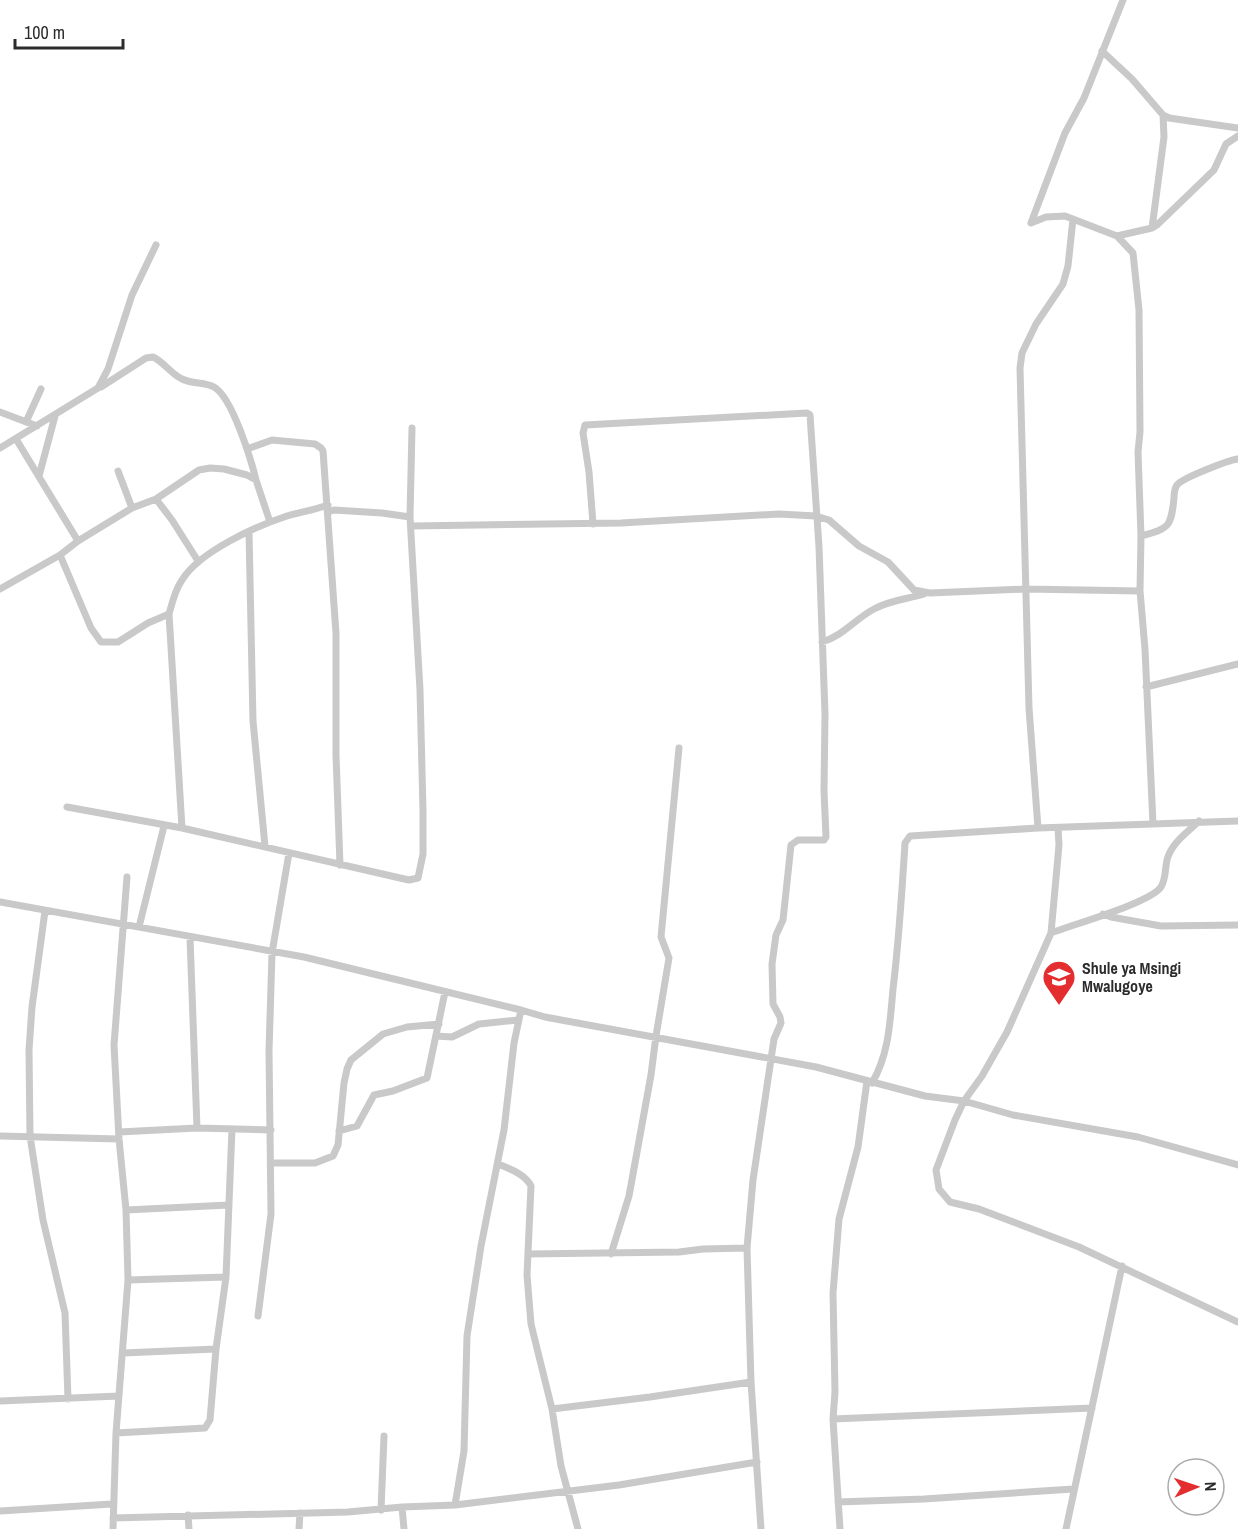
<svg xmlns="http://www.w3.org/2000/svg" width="1238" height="1529" viewBox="0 0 1238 1529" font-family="'Archivo Narrow',sans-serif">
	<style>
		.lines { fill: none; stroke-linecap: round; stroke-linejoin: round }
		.minor { stroke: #c9c9c9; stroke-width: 7 }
		.labels { text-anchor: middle; stroke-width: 6; stroke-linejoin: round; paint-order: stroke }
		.poi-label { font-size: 16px; font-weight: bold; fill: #2c2c2c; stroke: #fff; text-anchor: start }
	</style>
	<rect width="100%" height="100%" fill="#fff"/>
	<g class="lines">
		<!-- minor -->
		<path class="minor" d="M1102,51L1132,79L1163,115L1169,118L1238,128
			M1031,223L1046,217L1065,216L1117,236L1133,253L1139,310L1140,432L1138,452L1141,536L1140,591L1145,649L1153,824
			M1031,223L1065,133L1084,98L1123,0
			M1152,228L1164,137L1163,115
			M1117,236L1152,228L1157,225L1214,170L1226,144L1238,136
			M101,387L146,358L153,357C164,362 171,374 182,379C192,384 205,382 214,387C232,397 251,459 256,480
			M0,412L37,426
			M26,422L41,389
			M16,439L78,541
			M0,448L98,388L108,369L132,295L156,245
			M247,449L272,440L315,444L321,448L323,451L336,633V755L340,865
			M118,471L132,508
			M39,476L55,416
			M156,499L172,520L198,561
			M328,512L334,510L382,513L410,517
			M593,524L589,472L583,433L585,425L807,413L810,415L819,547L825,714L824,791L826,837L824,840H798L791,845L783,920L776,935L772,964L773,1004L780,1017L781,1023L774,1039L753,1180L747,1248L751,1382L761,1529
			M412,526L621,523L779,514L816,516L829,520L859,546L888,562L914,590L930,593L1026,589L1140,591
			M249,532L253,721L265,846
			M1141,536C1169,528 1171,528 1174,498C1174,494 1175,488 1177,485C1182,478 1229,460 1238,459
			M60,555L91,628L101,642H118L148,623L169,614
			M0,589L60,555L78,541L132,508L156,499L199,470L210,468L224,469L247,475L256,480L270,522
			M822,642C843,636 855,619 874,609C890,600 908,599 924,594
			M1146,687L1238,664
			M67,807L182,828L400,878L409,880L418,878L423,854V811L420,690L410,517L412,428
			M182,828L169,614C172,603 175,590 182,580C199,552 256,526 287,516C301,512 314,510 328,505
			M1038,828L1029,708L1020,368L1022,353L1036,324L1063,284L1068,266L1073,219
			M1058,828L1059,845L1051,933L1007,1032L982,1076L964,1101L955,1120L936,1170L939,1189L950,1202L979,1209L1079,1247L1238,1322
			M0,902L304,957L521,1010L545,1017L816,1067L925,1096L964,1101L1013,1115L1138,1137L1238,1165
			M45,911L32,1007L29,1050L30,1136L43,1220L65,1313L68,1399
			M1103,914L1111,917L1161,926L1238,925
			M139,927L164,826
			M1051,933C1074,924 1150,903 1161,887C1166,879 1165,868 1167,860C1171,843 1187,833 1199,821
			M190,938L197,1128
			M436,1036L452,1037L479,1024L518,1020
			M872,1083C889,1054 890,1022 893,989C899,940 902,892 905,843L910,836L1038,828L1238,821
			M339,1131L357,1126L374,1095L393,1091L427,1078L445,992
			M119,1132L197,1128L271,1130
			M0,1136L119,1139
			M272,1163H315L333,1156L338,1145L344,1083L347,1069L351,1060L383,1034L407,1027L439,1024
			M498,1164C510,1169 525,1174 531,1186L527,1275L531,1324L552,1409L561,1466L578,1529
			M126,1210L229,1205
			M528,1254L679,1252L703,1249L747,1248
			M611,1254L629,1196L651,1075L656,1036L669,958L661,937L679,748
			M128,1280L226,1277
			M258,1316L271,1214L269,1051L272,953L289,853
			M123,1353L216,1349
			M0,1401L119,1396
			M552,1409L650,1397L751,1382
			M833,1419L1092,1408
			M116,1433L205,1428L210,1420L216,1349L226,1277L232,1129
			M838,1502L924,1499L1073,1489
			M455,1505L464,1451L467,1336L481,1246L504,1130L514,1043L521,1010
			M402,1507L404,1529
			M381,1510L384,1436
			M0,1511L112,1504
			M188,1515L189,1529
			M113,1518L348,1512L402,1507L455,1505L619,1485L757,1462
			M113,1529L116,1433L128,1280L126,1210L119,1139L114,1045L127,877
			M299,1529L300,1513
			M840,1529L833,1419L835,1392L833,1293L839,1219L858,1147L867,1081
			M1066,1529L1122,1266"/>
	</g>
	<!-- icons -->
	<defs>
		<symbol id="school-pin" viewBox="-11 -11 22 30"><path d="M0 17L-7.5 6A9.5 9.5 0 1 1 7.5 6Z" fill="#e32d2f" stroke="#fff"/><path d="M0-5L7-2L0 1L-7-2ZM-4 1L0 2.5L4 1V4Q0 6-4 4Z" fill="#fff"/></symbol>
	</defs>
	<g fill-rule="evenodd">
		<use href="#school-pin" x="1040" y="958" width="38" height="52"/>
	</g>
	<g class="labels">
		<!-- poi labels -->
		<g class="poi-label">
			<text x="1082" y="974">Shule ya Msingi<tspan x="1082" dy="18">Mwalugoye</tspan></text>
		</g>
	</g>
	<!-- north arrow -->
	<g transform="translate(1196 1487) rotate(88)"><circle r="28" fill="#ffffff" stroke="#ababab" stroke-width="1.5"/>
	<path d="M0-4.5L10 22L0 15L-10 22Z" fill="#e32d2f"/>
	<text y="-9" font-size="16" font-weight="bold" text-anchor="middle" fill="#2c2c2c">N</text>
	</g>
	<!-- scale -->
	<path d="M15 39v9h108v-9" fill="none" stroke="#2c2c2c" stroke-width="3"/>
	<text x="24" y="39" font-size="18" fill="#2c2c2c" stroke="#ffffff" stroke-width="4.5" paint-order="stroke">100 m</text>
</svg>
